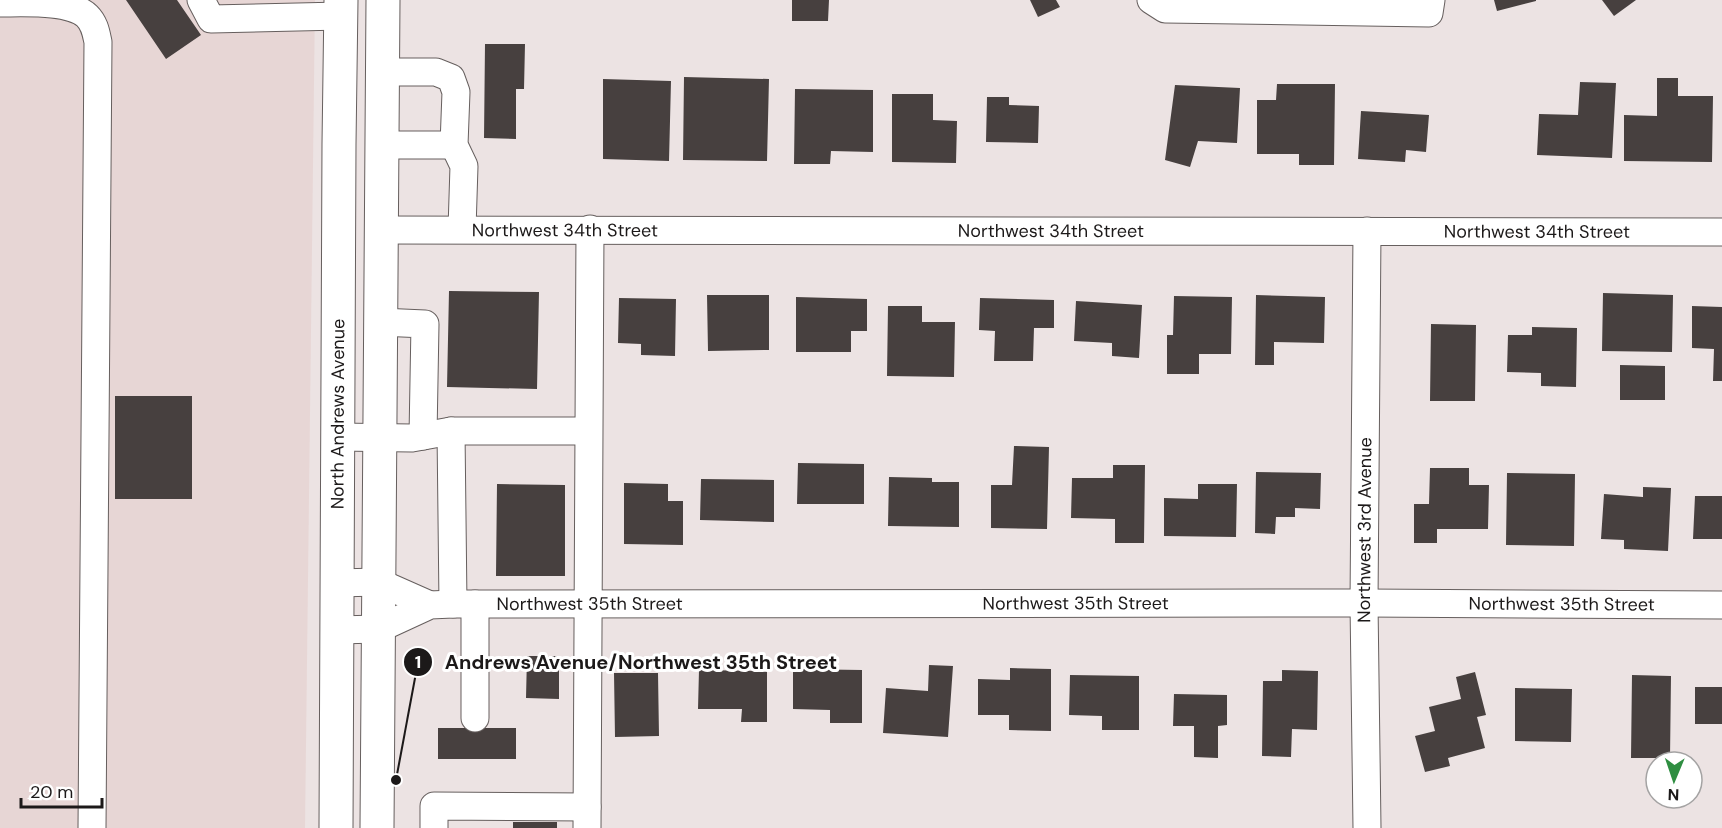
<svg xmlns="http://www.w3.org/2000/svg" width="1722" height="828" viewBox="0 0 1722 828" font-family="'DM Sans',sans-serif">
	<style>
		.built { fill: #e7d6d5 }
		.building { fill: #47403f }
		.lines { fill: none; stroke-linecap: round; stroke-linejoin: round }
		.minor-casing { stroke: #665f5e; stroke-width: 29 }
		.major-casing { stroke: #665f5e; stroke-width: 35 }
		.minor { stroke: #fff; stroke-width: 27 }
		.major { stroke: #fff; stroke-width: 33 }
		.labels { text-anchor: middle; stroke-width: 6; stroke-linejoin: round; paint-order: stroke }
		.street-label { font-size: 18px; fill: #1c1919; stroke: #fff }
		.leader { fill: none; stroke: #1c1919; stroke-width: 2 }
		.callout-dot { fill: #1c1919; stroke: #fff; stroke-width: 2 }
		.mark-label { font-size: 18px; text-anchor: middle; font-weight: bold; fill: #fff }
		.callout-label { font-size: 20px; text-anchor: middle; font-weight: bold; fill: #1c1919; stroke: #fff; stroke-width: 6; stroke-linejoin: round; paint-order: stroke }
	</style>
	<rect width="100%" height="100%" fill="#ece3e3"/>
	<!-- built -->
	<path class="built" d="M0,0H315L305,828H0Z"/>
	<!-- building -->
	<path class="building" d="M126,0H177L201,35L166,59Z
		M792,0H829L828,21H792Z
		M1030,0H1056L1060,7L1038,17Z
		M1494,0H1536V1L1497,11Z
		M1602,0H1636L1614,16Z
		M485,44H525L524,89H516V139L484,138Z
		M684,77L769,79L767,161L683,160Z
		M1657,78H1678V96H1713L1712,162L1624,161V115L1657,116Z
		M603,79L671,81L669,161L603,159Z
		M1580,82L1616,83L1612,158L1537,155L1539,114L1578,115Z
		M1277,84H1335L1334,165H1299V154H1257V100H1276Z
		M1175,85L1240,88L1237,143L1198,141L1190,167L1165,160Z
		M795,89L873,90V152L831,151L830,164H794Z
		M892,94H933V120L957,121L956,163L892,162Z
		M987,97H1009V105L1039,106L1038,143L986,142Z
		M1361,111L1429,115L1426,152L1406,150L1405,162L1358,159Z
		M449,291L539,292L537,389L447,387Z
		M1603,293L1673,295L1672,352L1602,351Z
		M707,295H769V350L708,351Z
		M1256,295L1325,297L1324,343L1274,342V365H1255Z
		M1174,296L1232,297L1231,354H1199V374H1167V335H1173Z
		M796,297L867,299V331H851V352H796Z
		M619,298L676,299L675,356L641,355V344L618,343Z
		M980,298L1054,300V328H1034L1033,361H994L995,331L979,330Z
		M1076,301L1142,305L1139,358L1112,356V343L1074,341Z
		M888,306H922V322H955L954,377L887,376Z
		M1692,306L1722,307V381H1713L1714,349L1692,348Z
		M1431,324L1476,325L1475,401H1430Z
		M1532,327L1577,328L1576,387L1541,386V373L1507,372L1508,335H1532Z
		M1620,365L1665,366V400H1620Z
		M115,396H192V499H115Z
		M1014,446L1049,447L1047,529L991,528V485H1012Z
		M798,463L864,464V504H797Z
		M1113,465H1145L1144,543H1115V519L1071,518L1072,478H1113Z
		M1430,468H1469V485H1489L1488,529H1437V543H1414V504H1429Z
		M1256,472L1321,473L1320,509L1295,508V517H1276L1275,534L1255,533Z
		M1507,473L1575,474L1574,546L1506,545Z
		M889,477L932,478V482H959V527L888,526Z
		M701,479L774,480V522L700,520Z
		M624,483L668,484V501H683V545L624,544Z
		M497,484L565,485V576H496Z
		M1198,484H1237L1236,537L1164,536V498L1198,499Z
		M1643,487L1671,488L1668,551L1624,549V540L1601,539L1604,494L1643,497Z
		M1695,496H1722V539H1693Z
		M527,656H559V699L526,698Z
		M929,665L953,666L948,737L883,733L886,688L928,691Z
		M1010,668L1051,669V731L1009,730V715H978V679L1010,680Z
		M793,669L862,670V723H830V710L793,709Z
		M699,670L767,671V722H741L742,709H698Z
		M1282,670L1318,671L1317,730L1292,729L1291,757L1262,756L1263,681H1282Z
		M1475,672L1486,715L1477,717L1485,748L1448,758L1450,766L1425,772L1415,736L1435,731L1429,707L1461,699L1456,677Z
		M614,673H658L659,736L615,737Z
		M1070,675L1139,676V730H1102V716L1069,715Z
		M1632,675L1671,676L1670,758H1631Z
		M1695,687H1722V724H1695Z
		M1515,688L1572,689L1571,742L1515,741Z
		M1174,694L1227,695V725L1218,726V758L1194,757V726H1173Z
		M438,728H516V759H438Z
		M513,822H557V828H513Z"/>
	<g class="lines">
		<defs>
			<g id="minor">
				<path d="M201,0L211,19L341,16"/>
				<path d="M1151,0L1165,9L1429,13L1431,0"/>
				<path d="M0,3C24,3 70,0 87,16C95,24 96,33 98,42L92,828"/>
				<path d="M383,72H436L451,78L456,92L454,145L464,166L462,229"/>
				<path d="M382,145H454"/>
				<path id="s1" d="M381,230L1722,232"/>
				<path d="M380,322L425,324L423,436"/>
				<path d="M451,431L453,604"/>
				<path d="M337,437L412,438L451,431H588"/>
				<path d="M337,583L378,582L430,605"/>
				<path d="M475,604V718"/>
				<path id="s2" d="M337,630L378,629L430,605L453,604L1364,603L1722,605"/>
				<path d="M434,828V806L587,807"/>
				<path d="M587,828L590,229"/>
				<path id="s3" d="M1367,828L1364,603L1367,231"/>
			</g>
			<g id="major">
				<path id="s4" d="M336,828L339,144L341,0"/>
				<path d="M377,828L383,0"/>
			</g>
		</defs>
		<!-- minor casing -->
		<use href="#minor" class="minor-casing"/>
		<!-- major casing -->
		<use href="#major" class="major-casing"/>
		<!-- minor -->
		<use href="#minor" class="minor"/>
		<!-- major -->
		<use href="#major" class="major"/>
	</g>
	<g class="labels">
		<!-- street labels -->
		<g class="street-label">
			<text dy="6" stroke="none"><textPath href="#s1" startOffset="184">Northwest 34th Street</textPath></text>
			<text dy="6" stroke="none"><textPath href="#s1" startOffset="670">Northwest 34th Street</textPath></text>
			<text dy="6" stroke="none"><textPath href="#s1" startOffset="1156">Northwest 34th Street</textPath></text>
			<text dy="6" stroke="none"><textPath href="#s4" startOffset="414">North Andrews Avenue</textPath></text>
			<text dy="6" stroke="none"><textPath href="#s3" startOffset="298">Northwest 3rd Avenue</textPath></text>
			<text dy="6" stroke="none"><textPath href="#s2" startOffset="744">Northwest 35th Street</textPath></text>
			<text dy="6" stroke="none"><textPath href="#s2" startOffset="258">Northwest 35th Street</textPath></text>
			<text dy="6" stroke="none"><textPath href="#s2" startOffset="1230">Northwest 35th Street</textPath></text>
		</g>
	</g>
	<!-- callouts -->
	<path class="leader" d="M396 780L418 662"/>
	<g class="callout-dot">
		<circle cx="396" cy="780" r="6"/>
		<circle cx="418" cy="662" r="15"/>
	</g>
	<g class="mark-label">
		<text x="418" y="668">1</text>
	</g>
	<g class="callout-label">
		<text x="641" y="669">Andrews Avenue/Northwest 35th Street</text>
	</g>
	<!-- north arrow -->
	<g transform="translate(1674 780) rotate(182)"><circle r="28" fill="#ffffff" stroke="#a4a3a3" stroke-width="1.5"/>
	<path d="M0-4.5L10 22L0 15L-10 22Z" fill="#2f8e41"/>
	<text y="-9" font-size="16" font-weight="bold" text-anchor="middle" fill="#1c1919">N</text>
	</g>
	<!-- scale -->
	<path d="M21 798v9h81v-9" fill="none" stroke="#1c1919" stroke-width="3"/>
	<text x="30" y="798" font-size="18" fill="#1c1919" stroke="#ffffff" stroke-width="4.5" paint-order="stroke">20 m</text>
</svg>
